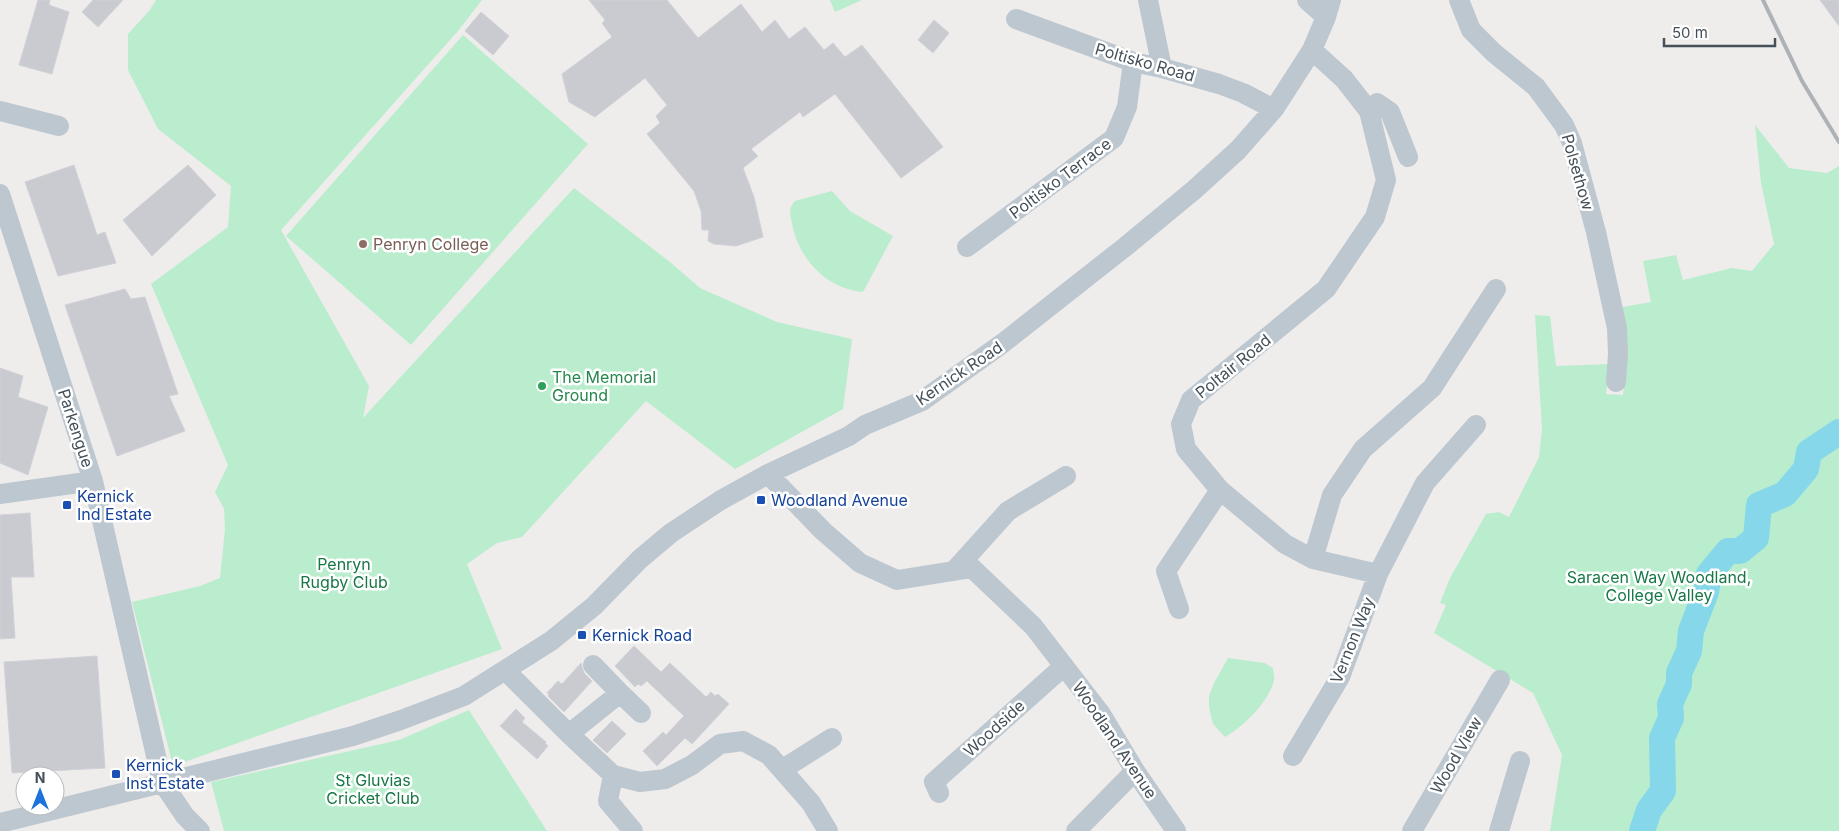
<svg xmlns="http://www.w3.org/2000/svg" width="1839" height="831" viewBox="0 0 1839 831" font-family="Inter,sans-serif">
	<style>
		.green { fill: #baedcd }
		.lines { fill: none; stroke-linecap: round; stroke-linejoin: round }
		.river { stroke: #87d7ea; stroke-width: 26 }
		.building { fill: #c9cbd1; stroke: #d0d2d8 }
		.minor { stroke: #bdc7cf; stroke-width: 20 }
		.rail { stroke: #aeb2b7; stroke-width: 4 }
		.education-dot { fill: #8d6e63; stroke: #fff; stroke-width: 2 }
		.leisure-dot { fill: #2e9e5b; stroke: #fff; stroke-width: 2 }
		.transit-dot { fill: #1a4fb4; stroke: #fff; stroke-width: 2 }
		.labels { text-anchor: middle; stroke-width: 5; stroke-linejoin: round; paint-order: stroke }
		.street-label { font-size: 16px; fill: #455059; stroke: #fff }
		.education-label { font-size: 16px; fill: #785e54; stroke: #fff; text-anchor: start }
		.leisure-label { font-size: 16px; fill: #27864d; stroke: #fff; text-anchor: start }
		.transit-label { font-size: 16px; fill: #164399; stroke: #fff; text-anchor: start }
		.park-label { font-size: 16px; fill: #177846; stroke: #fff }
	</style>
	<rect width="100%" height="100%" fill="#efecec"/>
	<!-- green -->
	<path class="green" d="M156,0H482L458,31L281,230L369,386L363,418L574,188L670,262L700,288L777,322L852,339L843,409L735,469L646,401L522,537L497,543L467,564L502,649L173,766L132,602L200,586L220,578L225,529L224,509L215,492L228,465L151,284L228,227L231,186L158,129L128,70V34L149,11Z
		M830,0H862L835,12Z
		M463,35L588,144L411,345L286,236Z
		M1755,125L1789,168L1827,173L1839,166V831H1550L1562,755L1533,693L1434,633L1446,605L1440,603L1450,578L1486,514L1499,512L1509,517L1539,457L1542,429L1535,315L1550,316L1556,366L1609,364L1606,394L1623,395L1627,362L1622,307L1651,302L1643,261L1676,255L1683,280L1732,268L1752,271L1774,244L1761,183Z
		M832,191L850,211L893,236L863,292C826,289 798,258 792,223C790,214 788,208 795,201Z
		M1228,658L1265,663L1273,668C1273,672 1275,677 1274,680C1269,702 1244,726 1225,737L1213,724L1209,707V696L1214,683Z
		M469,710L547,831H224L211,782L399,740Z"/>
	<g class="lines">
		<!-- river -->
		<path class="river" d="M1642,831L1649,810L1663,791L1662,738L1671,718L1670,704L1679,684V673L1689,651L1691,631L1706,592L1709,574L1728,551H1740L1756,538L1759,505L1785,494L1806,469L1809,452L1839,432"/>
	</g>
	<!-- building -->
	<path class="building" d="M38,0H50L49,5L69,12L52,74L19,65Z
		M93,0H123L98,27L82,12Z
		M589,0H667L698,38L741,4L762,32L775,20L789,39L805,27L824,50L833,43L845,57L862,45L943,147L901,178L835,94L803,117L800,112L751,149L758,156L743,168L754,197L763,237L736,246L714,244L708,241L709,230H702L701,211L694,191L647,134L660,123L656,116L667,105L645,78L595,117L569,102L562,74L612,37L602,23L605,20Z
		M1820,0H1839V26Z
		M481,12L509,36L493,55L465,31Z
		M934,20L949,33L933,53L918,40Z
		M74,165L97,235L105,232L116,263L58,276L25,182Z
		M188,165L216,195L152,256L123,220Z
		M125,289L131,299L145,297L178,394L169,396L185,431L117,456L65,305Z
		M0,368L23,376L18,397L48,407L28,475L0,463Z
		M30,513L34,577H11L15,638L0,639V515Z
		M634,646L661,672L670,663L706,697L711,692L715,696L718,694L729,704L692,744L685,738L657,766L643,751L663,732L666,735L684,716L647,681L641,686L638,684L635,687L615,666Z
		M97,656L105,768L12,773L4,662Z
		M581,663L584,673L592,681L564,712L548,696L549,694L547,693L558,681L562,684Z
		M516,709L525,718L522,722L546,742L545,743L548,746L537,759L500,726Z
		M612,721L626,734L607,753L593,740Z"/>
	<g class="lines">
		<!-- minor -->
		<path class="minor" d="M1148,0L1162,68
			M1307,0L1326,17
			M1459,0L1471,30L1494,53L1536,87L1564,125L1572,143L1596,232L1617,328L1618,354L1616,382
			M1016,19L1133,62L1162,68L1219,84L1243,93L1274,109
			M1312,50L1344,79L1369,111L1386,180L1375,217L1326,289L1191,400L1181,424L1186,449L1220,490L1285,544L1313,559L1378,574
			M0,111L59,126
			M1369,111L1377,103L1390,112L1408,157
			M0,194L93,481L162,782L185,816L200,831
			M967,247L1114,138L1127,107L1133,62
			M768,474L823,531L860,563L897,580L972,568L1033,626L1101,714L1135,771L1176,831
			M0,494L93,481
			M1313,559L1332,495L1363,449L1432,388L1496,289
			M954,571L1008,511L1066,476
			M1179,609L1166,571L1220,490
			M593,665L620,693
			M506,671L569,734L613,775L640,782L665,779L692,765L720,744L743,741L769,755L811,803L828,831
			M569,734L620,693L641,713
			M1293,756L1340,677L1378,574L1425,483L1476,425
			M783,769L832,738
			M613,775L608,801L633,831
			M939,793L934,782L1064,666
			M0,823L353,736L401,720L464,696L551,641L594,606L640,559L671,533L721,500L768,474L849,436L865,425L922,401L1003,343L1125,247L1194,190L1238,150L1274,109L1312,50L1326,17L1331,0
			M1076,831L1135,771
			M1412,831L1500,680
			M1499,831L1520,761"/>
		<!-- rail -->
		<path class="rail" d="M1763,0L1802,81L1839,142"/>
	</g>
	<!-- markers -->
	<circle class="education-dot" cx="363" cy="244" r="5"/>
	<circle class="leisure-dot" cx="542" cy="386" r="5"/>
	<g class="transit-dot">
		<rect x="756" y="495" width="10" height="10" rx="2.5"/>
		<rect x="62" y="500" width="10" height="10" rx="2.5"/>
		<rect x="577" y="630" width="10" height="10" rx="2.5"/>
		<rect x="111" y="769" width="10" height="10" rx="2.5"/>
	</g>
	<g class="labels">
		<!-- street labels -->
		<g class="street-label">
			<text transform="translate(1145 62) rotate(16)" y="6">Poltisko Road</text>
			<text transform="translate(1578 172) rotate(74)" y="6">Polsethow</text>
			<text transform="translate(1060 178) rotate(-37)" y="6">Poltisko Terrace</text>
			<text transform="translate(1233 366) rotate(-39)" y="6">Poltair Road</text>
			<text transform="translate(959 373) rotate(-34)" y="6">Kernick Road</text>
			<text transform="translate(76 428) rotate(72)" y="6">Parkengue</text>
			<text transform="translate(1352 640) rotate(-68)" y="6">Vernon Way</text>
			<text transform="translate(994 728) rotate(-42)" y="6">Woodside</text>
			<text transform="translate(1115 740) rotate(56)" y="6">Woodland Avenue</text>
			<text transform="translate(1456 755) rotate(-60)" y="6">Wood View</text>
		</g>
		<!-- education labels -->
		<g class="education-label">
			<text x="373" y="250">Penryn College</text>
		</g>
		<!-- leisure labels -->
		<g class="leisure-label">
			<text x="552" y="383">The Memorial<tspan x="552" dy="18">Ground</tspan></text>
		</g>
		<!-- transit labels -->
		<g class="transit-label">
			<text x="77" y="502">Kernick<tspan x="77" dy="18">Ind Estate</tspan></text>
			<text x="771" y="506">Woodland Avenue</text>
			<text x="592" y="641">Kernick Road</text>
			<text x="126" y="771">Kernick<tspan x="126" dy="18">Inst Estate</tspan></text>
		</g>
		<!-- park labels -->
		<g class="park-label">
			<text x="344" y="570">Penryn<tspan x="344" dy="18">Rugby Club</tspan></text>
			<text x="1659" y="583">Saracen Way Woodland,<tspan x="1659" dy="18">College Valley</tspan></text>
			<text x="373" y="786">St Gluvias<tspan x="373" dy="18">Cricket Club</tspan></text>
		</g>
	</g>
	<!-- north arrow -->
	<g transform="translate(40 791)"><circle r="24" fill="#ffffff" stroke="#b5b9bd"/>
	<path d="M0-4L9 19L0 12L-9 19Z" fill="#1b72da"/>
	<text y="-8" font-size="14" font-weight="bold" text-anchor="middle" fill="#455059">N</text>
	</g>
	<!-- scale -->
	<path d="M1664 38v8h111v-8" fill="none" stroke="#455059" stroke-width="2.5"/>
	<text x="1672" y="38" font-size="15" fill="#455059" stroke="#ffffff" stroke-width="4" paint-order="stroke">50 m</text>
</svg>
